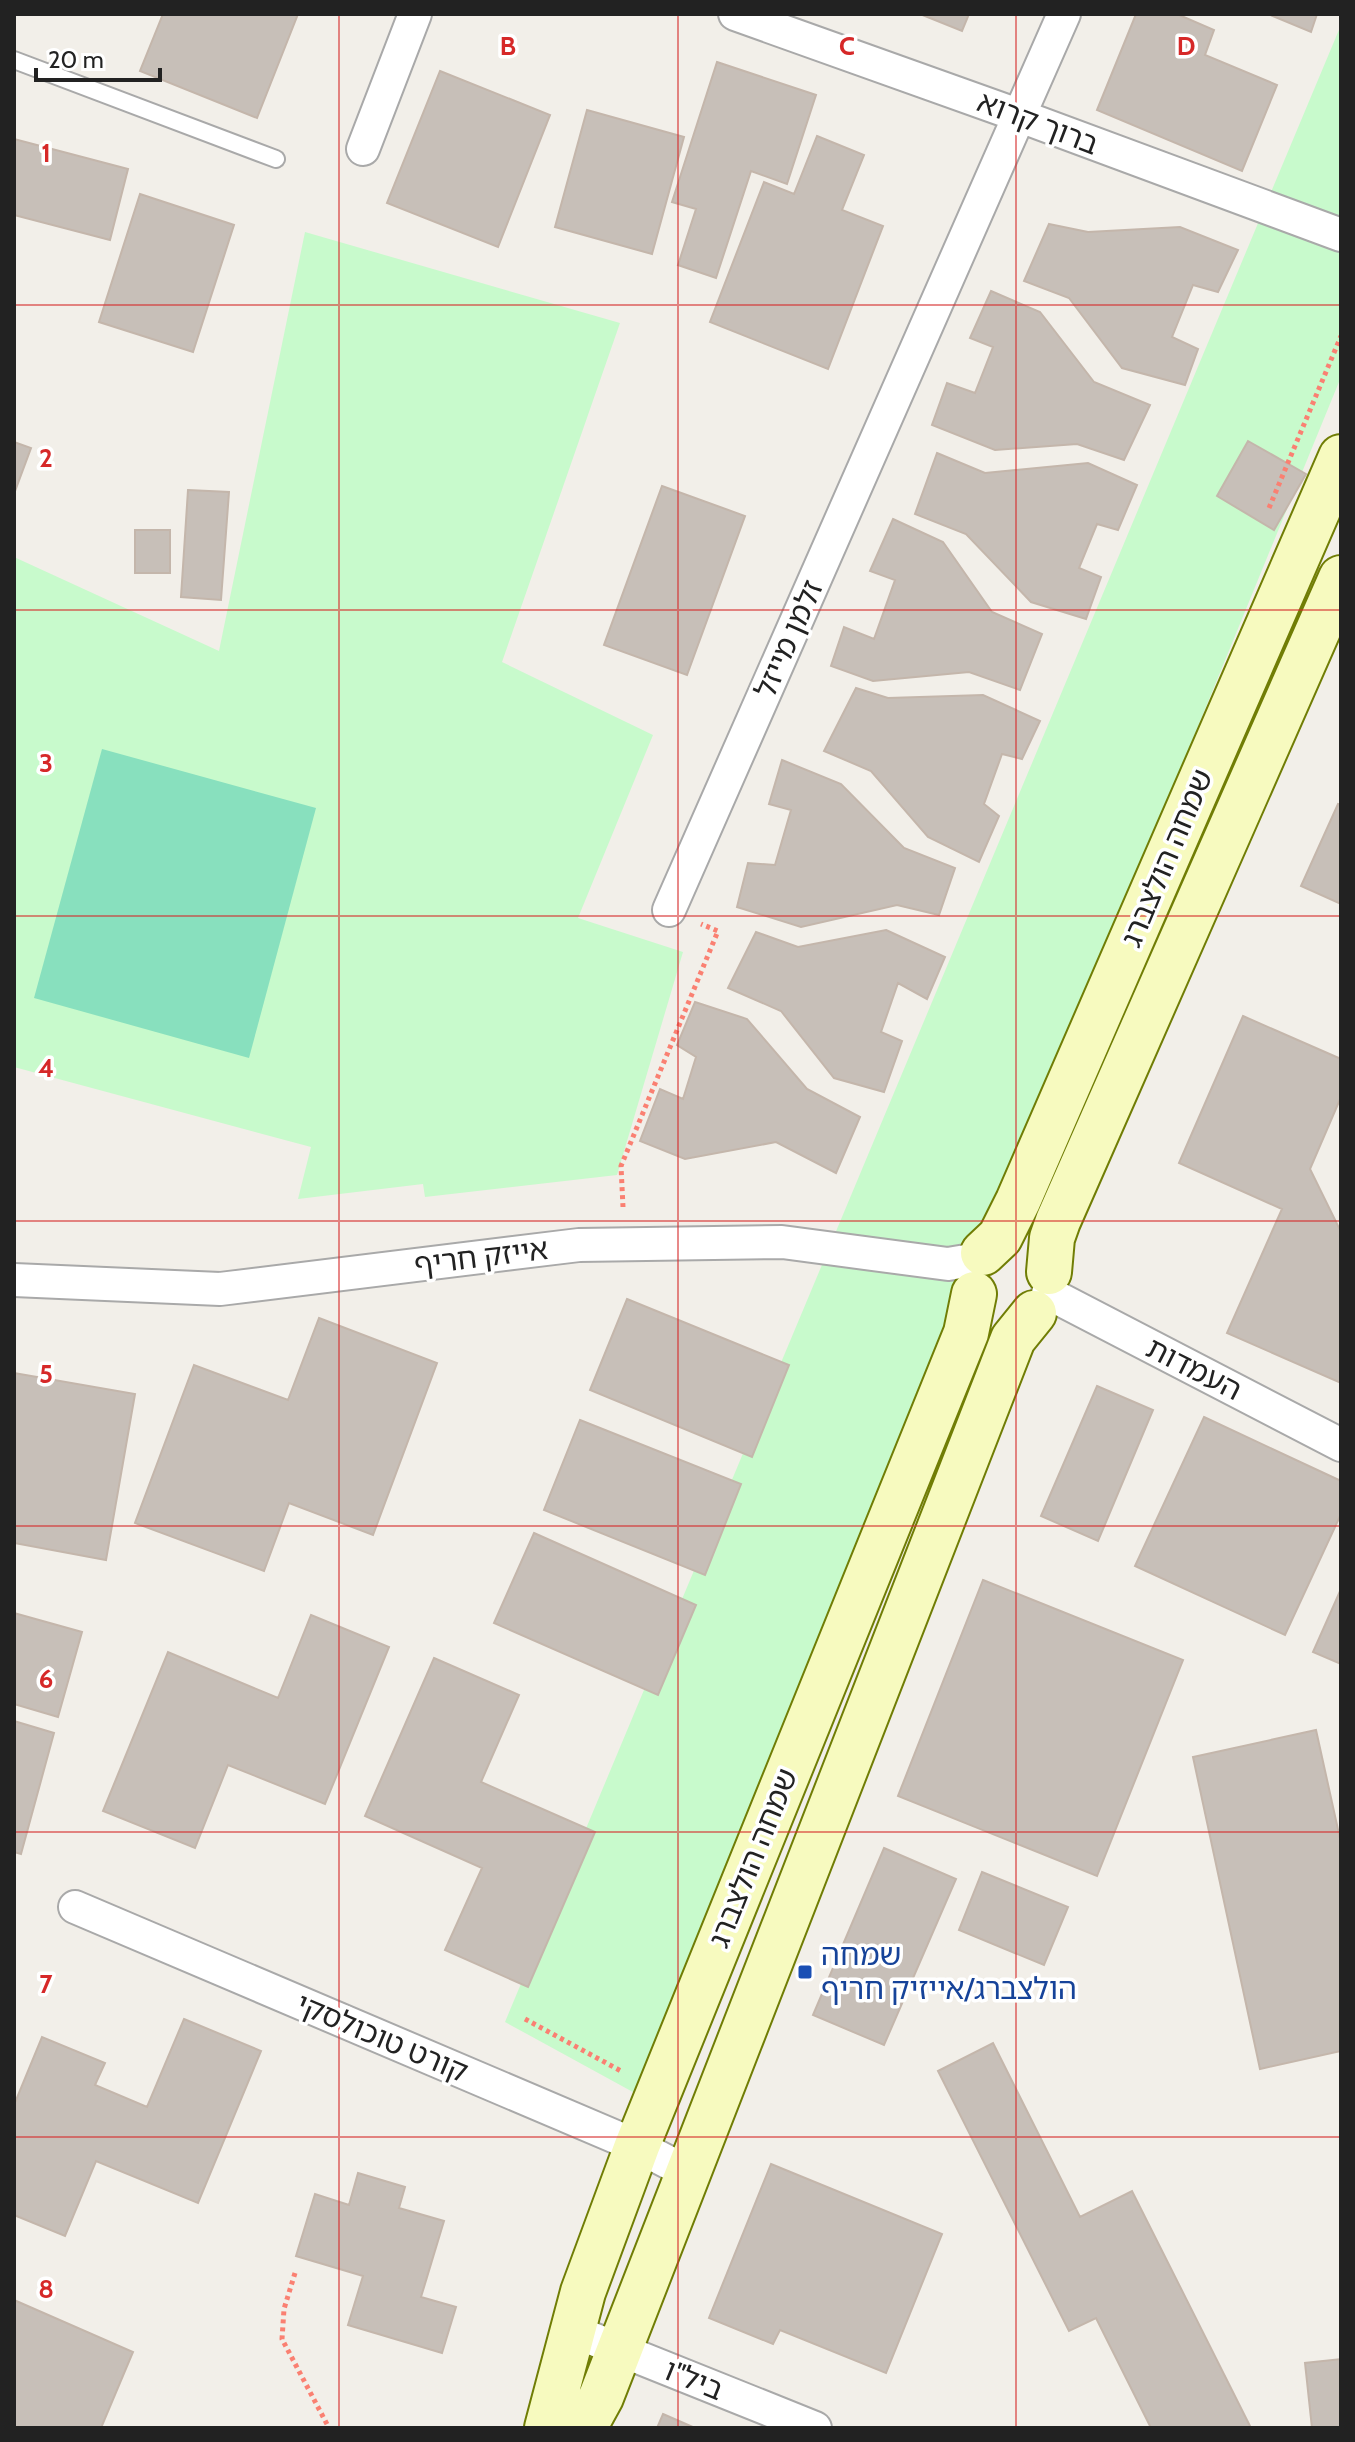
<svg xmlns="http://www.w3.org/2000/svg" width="1355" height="2442" viewBox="0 0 1355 2442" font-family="Cabin,'Noto Sans Hebrew',sans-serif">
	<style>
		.park { fill: #c8facc }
		.pitch { fill: #88e0be }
		.building { fill: #c7bfb8; stroke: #c4b6ab; stroke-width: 2 }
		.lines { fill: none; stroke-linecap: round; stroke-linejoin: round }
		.lane-casing { stroke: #a9a9a9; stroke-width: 20 }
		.street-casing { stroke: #a9a9a9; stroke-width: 36 }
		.secondary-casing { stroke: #707d05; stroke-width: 48 }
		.path { stroke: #fa8072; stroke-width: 5; stroke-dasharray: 4 4; stroke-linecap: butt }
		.lane { stroke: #fff; stroke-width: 16 }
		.street { stroke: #fff; stroke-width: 32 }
		.secondary { stroke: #f7fabf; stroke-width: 44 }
		.grid { fill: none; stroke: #d62828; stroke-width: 2; stroke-opacity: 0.55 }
		.transit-dot { fill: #1a4fb4; stroke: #fff; stroke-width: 3 }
		.labels { text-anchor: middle; stroke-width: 7; stroke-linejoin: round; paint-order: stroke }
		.street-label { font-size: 30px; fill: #222; stroke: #fff }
		.transit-label { font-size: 30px; fill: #164399; stroke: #fff; text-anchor: start }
		.grid-label { font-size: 26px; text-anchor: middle; font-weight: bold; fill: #d62828; stroke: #fff; stroke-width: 7; stroke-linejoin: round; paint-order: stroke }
	</style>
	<rect width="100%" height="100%" fill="#f2efe9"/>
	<!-- park -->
	<path class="park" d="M1341,25V377L951,1330L642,2097L505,2022Z
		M305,232L620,323L502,662L653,735L578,918L683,952L617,1175L425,1197L423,1184L298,1199L311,1147L14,1067V557L219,651Z"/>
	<!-- pitch -->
	<path class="pitch" d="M102,749L316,808L249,1058L34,998Z"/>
	<!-- building -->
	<path class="building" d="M163,14H298L257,118L140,71Z
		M920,14H969L962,31Z
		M1136,14H1177L1214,30L1205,55L1277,85L1242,171L1097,110Z
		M1268,14H1317L1311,32Z
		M717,62L816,95L787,184L751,171L716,278L678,265L696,209L672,202Z
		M440,71L550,115L498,247L387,203Z
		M587,110L684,137L652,254L555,227Z
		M817,136L864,155L842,210L883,226L828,369L710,322L764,182L794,194Z
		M14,139L128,169L110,240L14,215Z
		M140,194L234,225L193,352L99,322Z
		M1049,224L1088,232L1180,227L1238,250L1218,292L1193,285L1172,337L1198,349L1185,385L1122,368L1069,298L1024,281Z
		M991,291L1040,312L1094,382L1150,405L1124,460L1077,444L995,450L932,425L947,383L975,393L993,347L970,338Z
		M1248,441L1306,474L1274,530L1217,496Z
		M14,442L31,448L14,494Z
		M937,453L985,473L1088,463L1137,485L1118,530L1097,524L1079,568L1101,577L1086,619L1031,602L966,534L915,514Z
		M662,486L745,516L687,675L604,645Z
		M188,490L229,492L221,600L181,597Z
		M893,519L943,542L992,612L1042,634L1020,690L969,672L873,681L831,666L844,627L874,639L895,580L870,571Z
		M135,530H170V573H135Z
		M856,688L888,698L983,695L1040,721L1022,759L1002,754L984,804L999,816L979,862L928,837L871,771L824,751Z
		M782,760L841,784L904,848L955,868L939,915L897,905L801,927L737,907L748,863L775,865L791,810L769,804Z
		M1338,804L1341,805V904L1301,886Z
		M886,930L945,957L927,999L898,983L881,1032L902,1041L884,1092L834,1078L781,1011L728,988L756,932L798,947Z
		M695,1002L747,1019L807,1089L860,1117L836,1173L776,1142L685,1159L640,1141L660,1089L683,1099L696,1057L677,1045Z
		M1243,1016L1341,1059V1097L1310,1169L1341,1232V1383L1227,1333L1282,1209L1179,1163Z
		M627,1299L789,1365L752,1457L590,1390Z
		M319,1318L437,1363L373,1535L289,1503L264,1571L135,1523L194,1365L288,1400Z
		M14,1373L135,1394L106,1560L14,1543Z
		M1097,1386L1153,1410L1098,1541L1041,1516Z
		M1204,1417L1341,1481V1514L1285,1635L1135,1566Z
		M580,1420L741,1484L705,1575L544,1510Z
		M534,1533L696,1605L658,1695L494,1623Z
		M983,1580L1183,1660L1097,1876L898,1796Z
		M1341,1589V1664L1313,1652Z
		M14,1613L82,1632L58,1717L14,1704Z
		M311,1615L389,1647L325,1804L228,1765L195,1848L103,1811L168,1652L278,1698Z
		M434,1658L519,1695L481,1782L595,1832L528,1987L445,1950L482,1868L365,1816Z
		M14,1721L54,1733L21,1854L14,1852Z
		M1316,1730L1341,1843V2051L1260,2069L1193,1757Z
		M884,1848L956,1879L884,2045L813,2015Z
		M982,1872L1068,1907L1044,1965L959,1930Z
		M184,2019L261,2051L198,2203L96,2161L65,2236L14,2215V2105L42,2037L105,2063L95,2085L147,2107Z
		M993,2043L1080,2217L1132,2191L1251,2428H1151L1096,2318L1069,2331L938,2071Z
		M771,2164L942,2234L886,2373L780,2330L773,2344L709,2318Z
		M358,2173L405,2187L399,2208L444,2221L421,2297L456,2307L442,2353L348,2325L363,2276L296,2256L315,2194L349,2205Z
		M14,2300L133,2352L101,2428H14Z
		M1341,2359V2428H1312L1305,2363Z
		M663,2414L695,2428H657Z"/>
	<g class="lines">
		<defs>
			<path id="lane" d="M14,60L276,159"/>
			<path id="street" d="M735,14L1001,109L1341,235
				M363,149L415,14
				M669,910L1064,14
				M14,1280L220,1289L579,1245L782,1242L948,1264L978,1259
				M1048,1293L1341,1445
				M75,1907L637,2146L687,2172
				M573,2331L815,2428"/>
			<path id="secondary" d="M983,1253L1000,1237L1018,1201L1341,457
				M1049,1272L1052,1238L1058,1221L1341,578
				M547,2428L583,2292L637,2146L966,1333L974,1294
				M584,2428L601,2397L1013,1339L1034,1313"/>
		</defs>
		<!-- lane casing -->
		<use href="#lane" class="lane-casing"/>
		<!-- street casing -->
		<use href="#street" class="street-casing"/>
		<!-- secondary casing -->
		<use href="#secondary" class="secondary-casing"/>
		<!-- path -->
		<path class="path" d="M1269,508L1341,336
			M623,1207L621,1166L718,931L701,924
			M525,2019L621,2071
			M295,2273L284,2309L282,2339L329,2428"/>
		<!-- lane -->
		<use href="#lane" class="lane"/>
		<!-- street -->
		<use href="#street" class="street"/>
		<!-- secondary -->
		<use href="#secondary" class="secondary"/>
	</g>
	<!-- grid -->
	<path class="grid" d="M339,14V2428M678,14V2428M1016,14V2428M14,305H1341M14,610H1341M14,916H1341M14,1221H1341M14,1526H1341M14,1832H1341M14,2137H1341"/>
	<!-- markers -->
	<rect class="transit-dot" x="797" y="1964" width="16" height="16" rx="4"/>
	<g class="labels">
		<!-- street labels -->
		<g class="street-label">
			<text transform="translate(1038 123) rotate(21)" y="10">ברוך קרוא</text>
			<text transform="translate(789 639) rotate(-66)" y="10">זלמן מייזל</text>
			<text transform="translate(1167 858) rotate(-67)" y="10">שמחה הולצברג</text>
			<text transform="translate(481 1257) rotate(-7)" y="10">אייזק חריף</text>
			<text transform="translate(1194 1369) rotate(27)" y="10">העמדות</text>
			<text transform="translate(753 1858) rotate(-68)" y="10">שמחה הולצברג</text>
			<text transform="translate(382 2038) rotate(23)" y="10">קורט טוכולסקי</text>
			<text transform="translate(694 2380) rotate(22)" y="10">ביל"ו</text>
		</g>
		<!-- transit labels -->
		<g class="transit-label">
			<text x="821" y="1965">שמחה<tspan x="821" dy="34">הולצברג/אייזיק חריף</tspan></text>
		</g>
	</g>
	<g class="grid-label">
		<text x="508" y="55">B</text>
		<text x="847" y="55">C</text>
		<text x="1186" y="55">D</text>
		<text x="46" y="162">1</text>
		<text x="46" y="467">2</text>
		<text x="46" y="772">3</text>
		<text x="46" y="1077">4</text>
		<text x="46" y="1383">5</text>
		<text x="46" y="1688">6</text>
		<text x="46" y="1993">7</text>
		<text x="46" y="2298">8</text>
	</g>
	<!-- border -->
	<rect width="1355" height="2442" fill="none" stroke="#222222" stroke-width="32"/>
	<!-- scale -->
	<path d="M36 68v12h124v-12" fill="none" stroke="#222222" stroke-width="4"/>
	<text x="48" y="68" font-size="24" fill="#222222" stroke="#ffffff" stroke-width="6" paint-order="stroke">20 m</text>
</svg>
